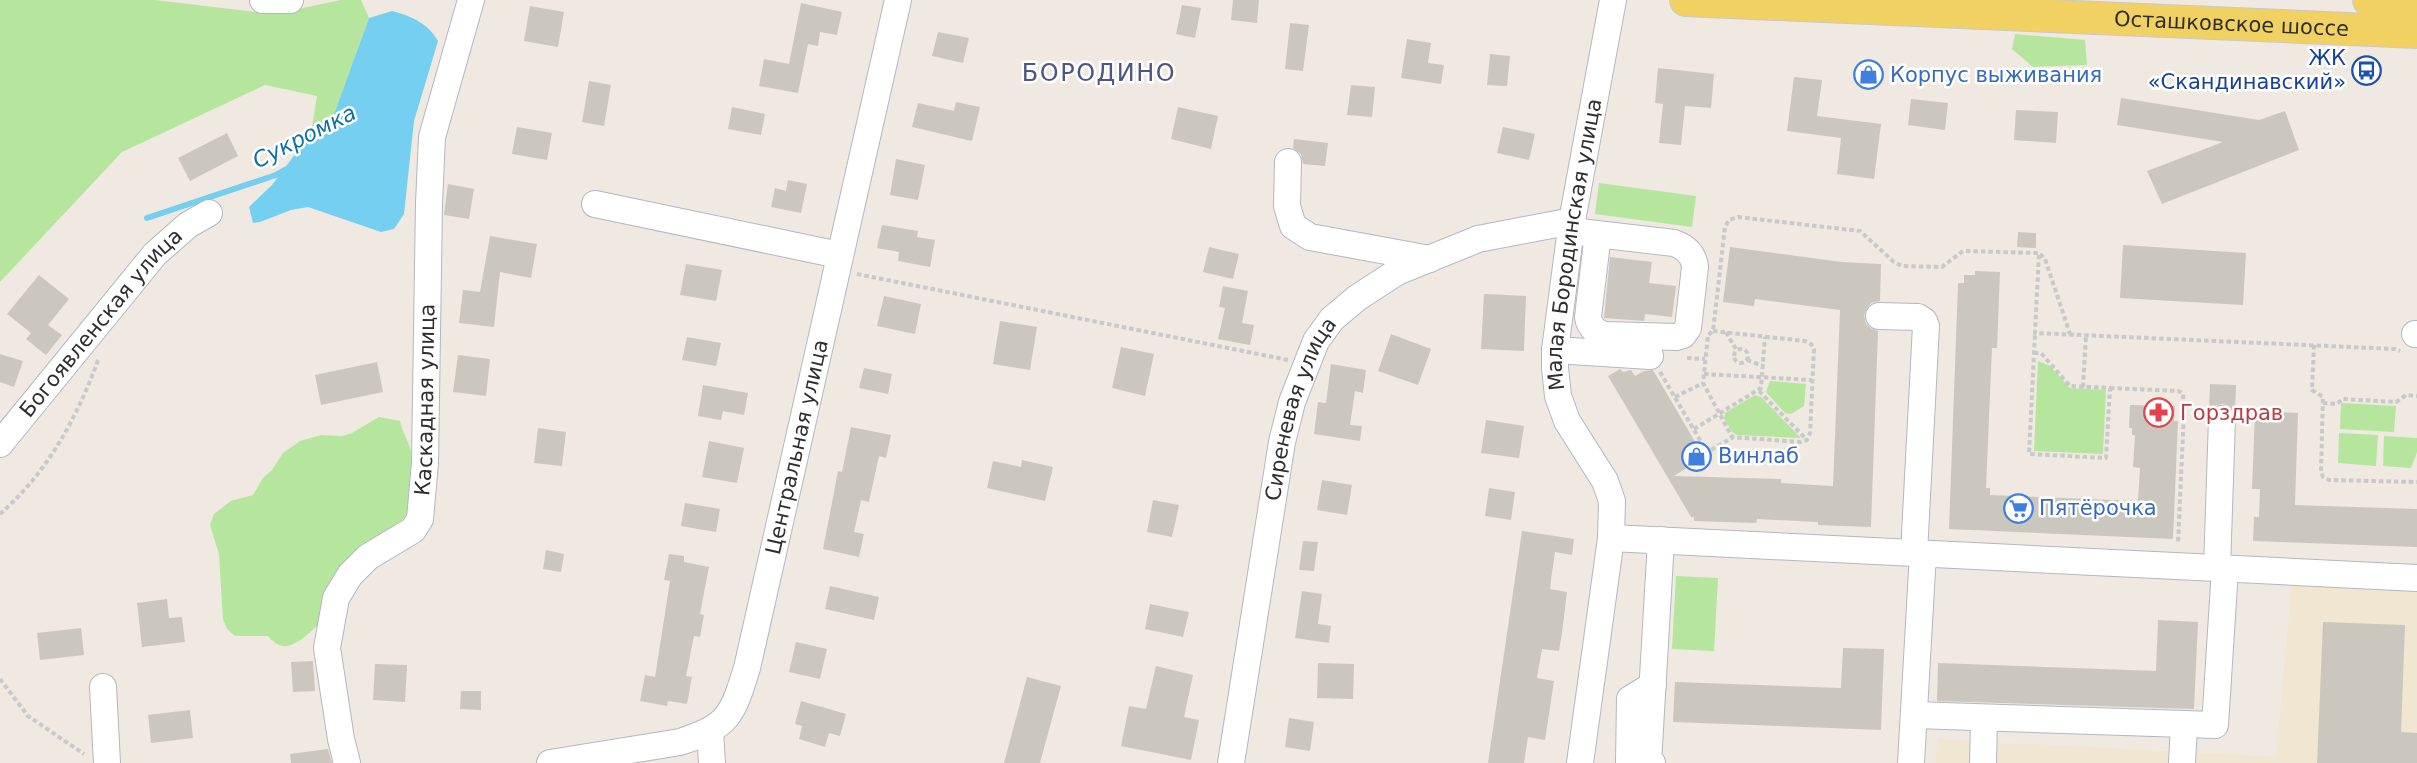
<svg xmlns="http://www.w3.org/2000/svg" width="2417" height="763" viewBox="0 0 2417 763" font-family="'DejaVu Sans',sans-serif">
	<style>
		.education { fill: #f0e6d1 }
		.green { fill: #b6e59e }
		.water { fill: #75cff0 }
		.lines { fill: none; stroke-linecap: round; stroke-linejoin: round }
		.stream { stroke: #75cff0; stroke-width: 6 }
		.building { fill: #cbc7bf }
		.minor-casing { stroke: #b4b7c1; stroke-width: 28 }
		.major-casing { stroke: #c9c9c9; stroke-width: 34 }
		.path { stroke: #c9c9c9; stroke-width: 4; stroke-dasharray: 4.5 3; stroke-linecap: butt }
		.minor { stroke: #fff; stroke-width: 26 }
		.major { stroke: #f2d163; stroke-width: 32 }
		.labels { text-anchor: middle; stroke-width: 5; stroke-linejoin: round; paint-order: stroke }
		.street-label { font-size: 21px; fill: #2e2e2e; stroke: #fff }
		.transit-label { font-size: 21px; fill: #164399; stroke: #fff; text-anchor: end }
		.shop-label { font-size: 21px; fill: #366cbe; stroke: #fff; text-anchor: start }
		.health-label { font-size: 21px; fill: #be3a42; stroke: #fff; text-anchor: start }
		.water-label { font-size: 22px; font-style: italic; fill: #0d6fa3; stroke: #fff }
		.quarter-label { font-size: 24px; letter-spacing: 1.5px; fill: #4d5680; stroke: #fff }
	</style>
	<rect width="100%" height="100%" fill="#efe9e1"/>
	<!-- education -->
	<path class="education" d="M2292,584L2417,591V763H1936L1937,739L2276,757Z"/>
	<!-- green -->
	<path class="green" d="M0,0H155L274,14L341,0H361L369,18L333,117L311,133L317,96L265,85L122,152L0,282Z
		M2015,34L2085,40L2087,65L2033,67L2012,49Z
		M1599,183L1696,196L1692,227L1595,214Z
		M2038,361L2050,366L2070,388L2106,390L2103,454L2034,451Z
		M1770,381L1806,384L1804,406L1791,414L1785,413L1766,392Z
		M1755,395L1761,397L1801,438L1737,435L1732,432L1724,418L1725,413Z
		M2341,403L2396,406L2394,432L2340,429Z
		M379,417L400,421C402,432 409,441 411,452C413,472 413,499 405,517C381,544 319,641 287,646C279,647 273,642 268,636H235L227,629L223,619L219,554L210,525L214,514L231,501L253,495L263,478L272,470L283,453L300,441L321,435L342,436L352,433Z
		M2339,433L2378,435L2376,466L2338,463Z
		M2384,436L2417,438V452L2411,468L2383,466Z
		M1676,576L1718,578L1714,651L1672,649Z"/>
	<!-- water -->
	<path class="water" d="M392,11C411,16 428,23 438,41L414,121L404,214L394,229L381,232L308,207L291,210L260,222L253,223L249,207L272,185L311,133L333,117L369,18Z"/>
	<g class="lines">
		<!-- stream -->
		<path class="stream" d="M147,218L276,175L287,169"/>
	</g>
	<!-- building -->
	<path class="building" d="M1233,0H1259L1257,23L1231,20Z
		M801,3L842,12L837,35L820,32L818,46L808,44L798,93L759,86L764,59L789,64Z
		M1182,5L1201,8L1195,38L1176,34Z
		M530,6L564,12L558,47L524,41Z
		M1290,23L1309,25L1303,71L1285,69Z
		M938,32L969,38L963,63L932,56Z
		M1407,39L1431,43L1428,63L1444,65L1441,84L1401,78Z
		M1490,54L1510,56L1507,86L1487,85Z
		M1658,68L1714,74L1711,108L1685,106L1681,145L1659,143L1663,104L1655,103Z
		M1794,77L1822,80L1817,116L1881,124L1874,179L1837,174L1841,138L1787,131Z
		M589,81L611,85L604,126L582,122Z
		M1351,85L1375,87L1372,117L1347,115Z
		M2121,98L2259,120L2285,111L2299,150L2162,204L2147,171L2223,142L2117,125Z
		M1911,99L1948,103L1945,130L1908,125Z
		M956,102L980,107L972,141L912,127L918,103L954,111Z
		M732,107L765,114L761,135L728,129Z
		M1178,107L1218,116L1211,149L1171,139Z
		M2016,110L2058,112L2056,143L2014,140Z
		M517,127L552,133L547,160L512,154Z
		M1503,127L1535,134L1529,160L1497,153Z
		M227,133L238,156L190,181L178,158Z
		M1294,139L1328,143L1325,166L1303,164L1301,154L1293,148Z
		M896,159L925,165L918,200L890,195Z
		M788,180L807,184L801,213L771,207L775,188L786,191Z
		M448,184L474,189L469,219L444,215Z
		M882,225L918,231L917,237L935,240L930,267L898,261L899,252L877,248Z
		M2018,232L2036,233V248L2017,247Z
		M490,236L537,244L531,278L500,272L494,327L459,323L463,290L480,292Z
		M2123,245L2246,253L2243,305L2120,298Z
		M1209,247L1239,254L1233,279L1203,272Z
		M1730,247L1842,262L1881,264L1880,301L1871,303L1867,308L1864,315L1866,324L1872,329L1878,331L1871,527L1818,525V522L1757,519L1756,523L1694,521V517H1691L1608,376L1620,369L1623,372L1631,370L1635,376L1644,371L1653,370L1704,457L1674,476L1781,479V483L1833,486L1840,310L1755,299L1754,306L1723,302Z
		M1610,257L1652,262L1649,283L1676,286L1672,317L1645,314L1644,321L1604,318Z
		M686,264L722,270L716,301L680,295Z
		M1975,271L2000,272L1997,348H1992L1986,488H1990V495L2138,501L2140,468L2133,467L2135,435H2132V428H2129L2130,405L2175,406L2174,421H2178L2173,539L1949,529L1958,283H1964V275H1975Z
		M39,275L69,299L48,325L62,335L46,355L26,339L31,333L7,314Z
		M1223,286L1248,291L1242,323L1254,325L1250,345L1218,339L1225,308L1219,307Z
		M1484,294L1526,296L1524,351L1481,349Z
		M884,296L921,304L915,334L877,326Z
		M1000,321L1037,327L1030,370L993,364Z
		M1391,334L1431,349L1418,385L1378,371Z
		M687,337L721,343L716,366L682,360Z
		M1121,347L1154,354L1145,396L1112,388Z
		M0,354L23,361L14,387L0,382Z
		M458,355L490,359L486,396L453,392Z
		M377,362L383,392L321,405L315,375Z
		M1331,364L1366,370L1363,393L1355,391L1350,425L1362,426L1360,441L1314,434L1318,402L1326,403Z
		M864,368L892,374L888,394L859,388Z
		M2210,384L2236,385L2235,412L2229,406L2222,404L2214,406L2209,412Z
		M703,385L748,393L744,415L723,411L721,420L698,416Z
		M2255,411L2298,413L2295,505L2417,509V547L2253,541L2254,517H2259L2260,489H2252Z
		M1486,420L1524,426L1519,458L1481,453Z
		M851,427L891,435L886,458L879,456L869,502L861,500L854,532L864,534L859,557L823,549L838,471L842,472Z
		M538,428L566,432L562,466L534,463Z
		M709,441L744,448L737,483L702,477Z
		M1022,460L1053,467L1045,501L987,488L993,461L1021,467Z
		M1322,480L1352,485L1347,515L1317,510Z
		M1489,488L1515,492L1511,520L1485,516Z
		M1153,500L1179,505L1172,537L1147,532Z
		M685,503L720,509L716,532L681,526Z
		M1522,531L1574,539L1572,555L1555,552L1551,580L1550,589L1567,592L1562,633L1559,651L1542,649L1537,678L1554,681L1545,740L1528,737L1524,763H1488Z
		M1303,541L1318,542L1314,571L1299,570Z
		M546,550L564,554L561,572L543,569Z
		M669,554L684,556V562L709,567L700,614L704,615L700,637L694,636L686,676L692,677L687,704L668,701L667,706L640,701L645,675L655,677L670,581L664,580Z
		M830,586L879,597L874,620L825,609Z
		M1302,591L1322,594L1318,624L1331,626L1329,643L1295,638Z
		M167,599L169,618L182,617L185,642L142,647L137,603Z
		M1150,604L1189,612L1183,637L1145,629Z
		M2158,620L2198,622L2194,709L1937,701L1938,663L2156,671Z
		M2323,622L2405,625L2401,732L2417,733V763H2317Z
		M81,628L84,655L40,660L37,633Z
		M796,642L827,649L820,679L789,672Z
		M1843,648L1884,649L1881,730L1673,722L1675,682L1841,688Z
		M313,661L315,691L293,692L291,662Z
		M1318,663L1354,664L1353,699L1317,698Z
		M375,664L407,665L405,702L373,700Z
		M1156,666L1193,675L1184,717L1199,720L1191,760L1121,746L1129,706L1146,709Z
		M1027,677L1061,686L1040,763H1004Z
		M461,691H481V710L460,709Z
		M801,701L846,714L840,736L829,733L825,747L799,739L802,726L795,724Z
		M190,710L193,738L151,743L148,715Z
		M1289,718L1314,722L1310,751L1285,747Z
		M328,749L332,763H291L290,754Z"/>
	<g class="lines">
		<defs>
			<g id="minor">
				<path d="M263,0H290"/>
				<path d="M1288,162L1287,206L1293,226L1310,237L1430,259"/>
				<path d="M595,204L839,255"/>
				<path d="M1571,231L1674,243C1686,247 1694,255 1695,267L1688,328L1683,335L1676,337L1605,335C1596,333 1589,326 1588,317L1598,234"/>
				<path d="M1879,316L1918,317L1924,321L1926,326L1914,553"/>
				<path d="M2415,334H2417"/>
				<path d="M1555,350L1650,356"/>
				<path id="s1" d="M0,444L155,254L188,225L209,213"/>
				<path d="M1611,538L2417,578"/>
				<path d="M2217,568L2222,419"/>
				<path d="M103,687L107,763"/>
				<path d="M1914,715L2215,725L2225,569"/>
				<path d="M710,732L712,763"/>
				<path id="s2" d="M347,763L341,739L327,648L336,598L350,575L368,557L413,530L420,519L425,463L429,203L432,137L471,0"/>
				<path id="s3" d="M550,763L680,742C729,726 732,716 747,668L898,0"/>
				<path id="s4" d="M1231,763L1282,442L1292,402L1316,341L1332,319L1357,298L1397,272L1478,239L1572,221"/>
				<path id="s5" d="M1580,763L1611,538L1612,501L1605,481L1567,421L1558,396L1555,368V350L1572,221L1613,0"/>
				<path d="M1629,763L1630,699L1653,685"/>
				<path d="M1652,763H1648L1661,540"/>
				<path d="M1911,763L1923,553"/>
				<path d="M1983,763L1984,718"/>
				<path d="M2182,763L2184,724"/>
			</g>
			<g id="major">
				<path id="s6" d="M1686,0L2417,32"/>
				<path d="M2369,0L2417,2"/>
			</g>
		</defs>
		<!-- minor casing -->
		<use href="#minor" class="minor-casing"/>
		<!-- major casing -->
		<use href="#major" class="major-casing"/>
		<!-- path -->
		<path class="path" d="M2040,254L2045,259L2070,334
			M857,274L1288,360
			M1713,331L1805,341L1811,344L1814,349L1810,433L1807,440L1800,442L1732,437L1703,383L1708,335L1713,331L1725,227L1729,220L1738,217L1860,231L1894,262L1902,266L1942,267L1963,251L2039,253L2035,333L2395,349L2400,351
			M1726,332L1737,351
			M2314,345L2312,390L2323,397L2321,471L2323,477L2329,480L2417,482
			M1734 356a7 7 0 1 1 14 0a7 7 0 1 1-14 0Z
			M2034,353H2041L2070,386L2110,388L2106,458L2029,454L2035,333
			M1687,358L1705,359
			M1747,360L1763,366
			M1660,372L1707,452L1732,438
			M1704,374L1812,380
			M2083,387L2086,335
			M2110,388L2178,391L2183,393L2184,411L2178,544
			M1759,391L1807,440
			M1675,397L1703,383
			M2323,403L2337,404L2342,399L2396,402L2406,395L2417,396
			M1694,429L1761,388L1765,337
			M0,514C47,473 77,418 98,360
			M0,679L28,716L84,754"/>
		<!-- minor -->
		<use href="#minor" class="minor"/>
		<!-- major -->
		<use href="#major" class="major"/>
	</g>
	<!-- icons -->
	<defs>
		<symbol id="bus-ring" viewBox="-11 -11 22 22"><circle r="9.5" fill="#fff" stroke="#1a4fb4" stroke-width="1.5"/><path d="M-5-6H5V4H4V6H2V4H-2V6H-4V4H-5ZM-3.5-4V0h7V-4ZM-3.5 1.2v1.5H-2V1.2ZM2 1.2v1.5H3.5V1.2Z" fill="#1a4fb4"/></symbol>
		<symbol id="shop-ring" viewBox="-11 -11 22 22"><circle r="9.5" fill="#fff" stroke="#3f7fe0" stroke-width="1.5"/><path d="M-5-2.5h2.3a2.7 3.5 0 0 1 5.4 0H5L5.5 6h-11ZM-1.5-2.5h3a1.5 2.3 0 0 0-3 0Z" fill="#3f7fe0"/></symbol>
		<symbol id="pharmacy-ring" viewBox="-11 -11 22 22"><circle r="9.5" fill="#fff" stroke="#e0444e" stroke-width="1.5"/><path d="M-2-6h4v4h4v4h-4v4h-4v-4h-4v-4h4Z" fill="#e0444e"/></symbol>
		<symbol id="supermarket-ring" viewBox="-11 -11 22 22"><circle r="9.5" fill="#fff" stroke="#3f7fe0" stroke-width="1.5"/><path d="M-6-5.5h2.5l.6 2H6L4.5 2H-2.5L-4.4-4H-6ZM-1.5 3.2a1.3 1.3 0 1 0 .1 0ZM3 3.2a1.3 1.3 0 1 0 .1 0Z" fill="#3f7fe0"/></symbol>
	</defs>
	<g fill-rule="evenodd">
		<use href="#bus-ring" x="2350" y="54" width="33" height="33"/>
		<use href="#shop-ring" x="1852" y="58" width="33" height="33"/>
		<use href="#pharmacy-ring" x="2142" y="396" width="33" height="33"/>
		<use href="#shop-ring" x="1680" y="440" width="33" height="33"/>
		<use href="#supermarket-ring" x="2002" y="492" width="33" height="33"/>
	</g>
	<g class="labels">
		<!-- street labels -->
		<g class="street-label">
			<text dy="7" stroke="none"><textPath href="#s6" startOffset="546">Осташковское шоссе</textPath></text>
			<text dy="7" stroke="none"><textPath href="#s5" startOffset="536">Малая Бородинская улица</textPath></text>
			<text dy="7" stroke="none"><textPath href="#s1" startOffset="158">Богоявленская улица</textPath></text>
			<text dy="7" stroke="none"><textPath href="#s2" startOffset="405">Каскадная улица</textPath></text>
			<text dy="7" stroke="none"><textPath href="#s4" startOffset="362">Сиреневая улица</textPath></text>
			<text dy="7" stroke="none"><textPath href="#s3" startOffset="465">Центральная улица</textPath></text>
		</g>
		<!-- transit labels -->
		<g class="transit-label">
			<text x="2346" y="65">ЖК<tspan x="2346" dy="24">«Скандинавский»</tspan></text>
		</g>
		<!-- shop labels -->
		<g class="shop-label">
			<text x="1890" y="82">Корпус выживания</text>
			<text x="1718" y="463">Винлаб</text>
			<text x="2039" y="515">Пятёрочка</text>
		</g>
		<!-- health labels -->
		<g class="health-label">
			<text x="2180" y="420">Горздрав</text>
		</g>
		<!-- water labels -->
		<g class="water-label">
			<text transform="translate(304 136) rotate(-27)" y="8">Сукромка</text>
		</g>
		<!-- quarter labels -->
		<g class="quarter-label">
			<text x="1099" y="81">БОРОДИНО</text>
		</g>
	</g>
</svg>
